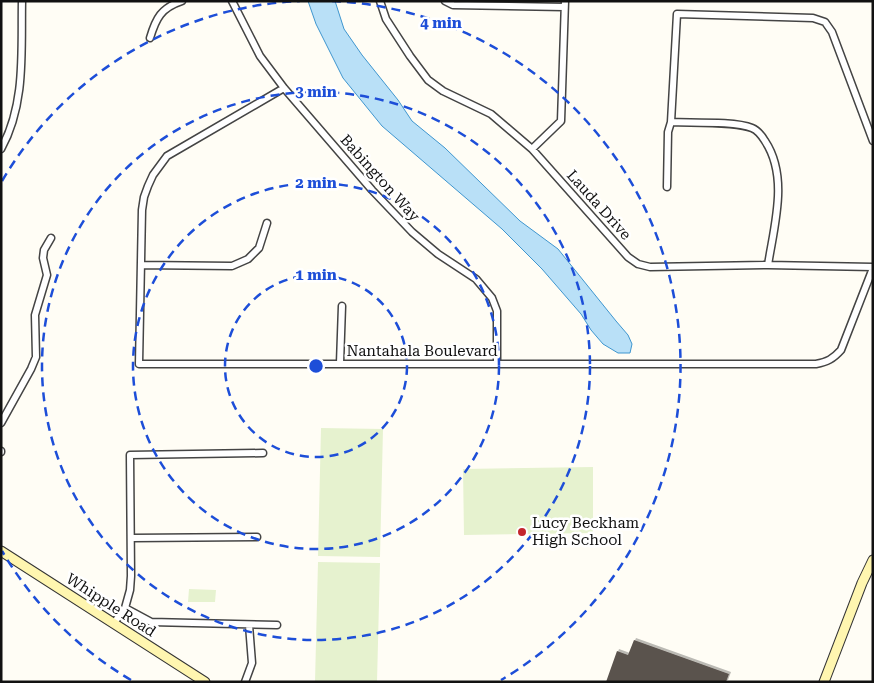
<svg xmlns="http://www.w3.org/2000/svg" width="874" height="683" viewBox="0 0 874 683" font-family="'Roboto Serif',serif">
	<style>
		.pitch { fill: #e6f2cf }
		.water { fill: #b9e0f7; stroke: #3f96cf }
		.building { fill: #5a524d; filter: url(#shadow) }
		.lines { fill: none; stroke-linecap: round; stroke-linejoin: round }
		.minor-casing { stroke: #444; stroke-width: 9 }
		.secondary-casing { stroke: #333; stroke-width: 11 }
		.minor { stroke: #fff; stroke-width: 6 }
		.secondary { stroke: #fff6b0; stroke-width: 9 }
		.ring { fill: none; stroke: #1d4ed8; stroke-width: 2.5; stroke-dasharray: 9 6 }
		.poi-dot { fill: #c4262e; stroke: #fff; stroke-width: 2 }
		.labels { text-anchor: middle; stroke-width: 5; stroke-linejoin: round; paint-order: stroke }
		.street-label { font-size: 15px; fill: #111; stroke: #fff }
		.poi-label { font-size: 15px; fill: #111; stroke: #fff; text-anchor: start }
		.centre { fill: #1d4ed8; stroke: #fff; stroke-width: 2.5 }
		.ring-label { font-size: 15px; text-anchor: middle; font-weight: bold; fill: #1d4ed8; stroke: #fff; stroke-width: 5; stroke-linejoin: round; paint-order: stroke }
	</style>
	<defs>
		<filter id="shadow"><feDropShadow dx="2" dy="-2" stdDeviation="0" flood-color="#0004"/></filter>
	</defs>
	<rect width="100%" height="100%" fill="#fffdf5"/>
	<!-- pitch -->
	<path class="pitch" d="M321,428L383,429L380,557L318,556Z
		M593,467V533L464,535L463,469Z
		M318,562L380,563L377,682H315Z
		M189,589L216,590L215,602H188Z"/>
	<!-- water -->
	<path class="water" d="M308,1H335L344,29L362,55L398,100L412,121L445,148L520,221L558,249L616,321L628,335L632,344L630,353H618L603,344L591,330L581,314L542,269L502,229L382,126L343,78L316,24Z"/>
	<!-- building -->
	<path class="building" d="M634,640L729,674L726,682H606L617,651L628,655Z"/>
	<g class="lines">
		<defs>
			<path id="minor" d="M232,1L260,56L284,88L372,190L412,232L438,254L476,279L492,298L497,311V363
				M380,1L386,19L410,56L428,80L443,91L491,114L532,149L628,257L638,264L650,267L768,265L873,267
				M445,1L453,5L564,7
				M150,38C156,18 161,8 182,1
				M284,88L167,156L153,175L148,186L144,197L142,210L139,364H816C827,362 833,359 841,350L873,268
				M671,122C691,123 735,121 752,128C757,130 762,136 765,141C789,177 774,226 768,265
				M1,149C26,104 21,51 22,1
				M532,149L561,121L565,1
				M667,187L668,132L671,122L677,14L813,18L825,22L832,32L873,141
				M141,265L232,266L248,259L259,248L267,223
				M340,363L342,306
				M1,423L31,369L36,357L35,315L47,275L43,258L44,250L51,238
				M1,451V452
				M132,538L257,537
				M125,608L130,590L131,576L130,455L263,453
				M114,623L125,608L151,622L277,625
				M245,682L252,663L249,625"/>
			<path id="secondary" d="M1,551L205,682
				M824,682L862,583L873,560"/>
		</defs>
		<!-- minor casing -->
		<use href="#minor" class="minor-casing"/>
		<!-- secondary casing -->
		<use href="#secondary" class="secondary-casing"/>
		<!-- minor -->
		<use href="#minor" class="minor"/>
		<!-- secondary -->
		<use href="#secondary" class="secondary"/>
	</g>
	<!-- distance rings -->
	<g class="ring">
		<circle cx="316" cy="366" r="91"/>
		<circle cx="316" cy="366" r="183"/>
		<circle cx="316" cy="366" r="274"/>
		<path d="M131 680A365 365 0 0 1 2 551M2 181A365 365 0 0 1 300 1M332 1A365 365 0 0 1 501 680"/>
	</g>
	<!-- markers -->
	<circle class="poi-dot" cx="522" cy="532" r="5"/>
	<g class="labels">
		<!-- street labels -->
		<g class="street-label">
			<text transform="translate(380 178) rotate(48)" y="5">Babington Way</text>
			<text transform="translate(599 205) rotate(48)" y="5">Lauda Drive</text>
			<text x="422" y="356">Nantahala Boulevard</text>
			<text transform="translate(111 605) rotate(33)" y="5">Whipple Road</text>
		</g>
		<!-- poi labels -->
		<g class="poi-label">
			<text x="532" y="528">Lucy Beckham<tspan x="532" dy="17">High School</tspan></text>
		</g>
	</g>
	<circle cx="316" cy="366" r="8" class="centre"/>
	<g class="ring-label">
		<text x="441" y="28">4 min</text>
		<text x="316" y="97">3 min</text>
		<text x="316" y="188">2 min</text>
		<text x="316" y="280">1 min</text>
	</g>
	<!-- border -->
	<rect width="874" height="683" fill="none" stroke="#111111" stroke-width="5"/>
</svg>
